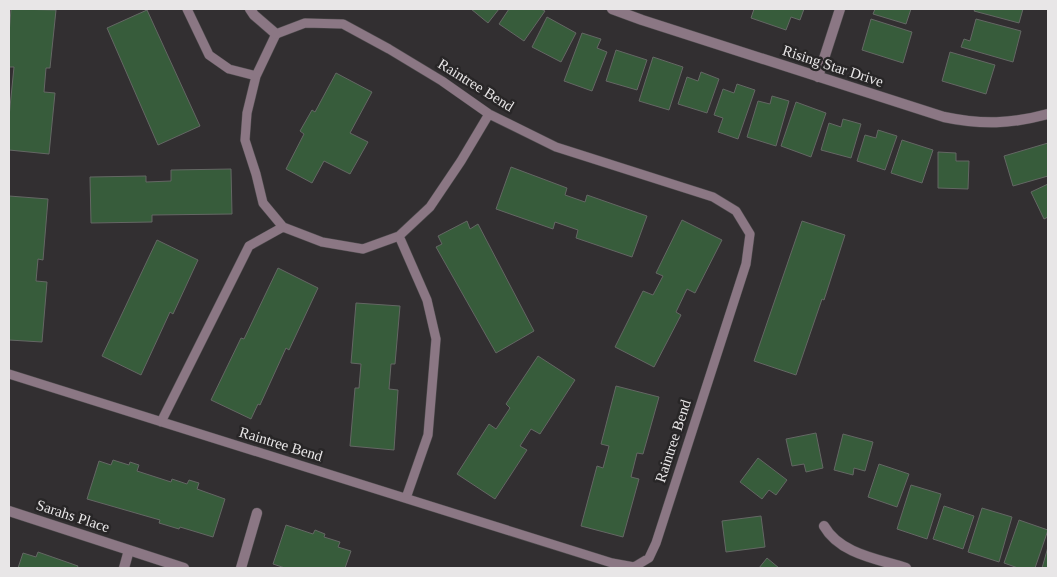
<svg xmlns="http://www.w3.org/2000/svg" width="1057" height="577" viewBox="0 0 1057 577" font-family="Georgia,serif">
	<style>
		.building { fill: #375c3b; stroke: #646764 }
		.lines { fill: none; stroke-linecap: round; stroke-linejoin: round }
		.service-casing { stroke: #4f4c4e; stroke-width: 10 }
		.minor-casing { stroke: #4f4c4e; stroke-width: 11 }
		.service { stroke: #8b7784; stroke-width: 9 }
		.minor { stroke: #8b7784; stroke-width: 10 }
		.labels { text-anchor: middle; stroke-width: 5; stroke-linejoin: round; paint-order: stroke }
		.street-label { font-size: 15px; fill: #e8e6e7; stroke: #282627 }
	</style>
	<rect width="100%" height="100%" fill="#322f31"/>
	<!-- building -->
	<path class="building" d="M11,9L56,10L50,68H46L44,92L55,93L49,154L9,150V117L14,67H9V34Z
		M471,9H499L488,23Z
		M509,9H541L545,11L524,41L499,24Z
		M754,9H804L800,20L791,17L786,30L751,18Z
		M875,9H911L906,24L873,14Z
		M975,9H1023L1019,23L974,11Z
		M147,10L200,126L158,145L107,28Z
		M547,17L576,33L561,62L532,47Z
		M871,19L912,32L903,63L862,50Z
		M976,19L1021,31L1013,62L961,47L964,39L970,41Z
		M582,33L601,39L597,48L607,52L592,91L564,81Z
		M616,50L647,60L637,90L606,81Z
		M950,52L995,65L986,94L942,81Z
		M653,57L683,67L669,110L639,101Z
		M701,72L719,79L707,113L678,104L687,77L698,81Z
		M336,73L372,92L350,133L368,142L350,174L324,161L312,183L286,169L304,134L300,131L312,110L315,112Z
		M737,84L755,90L738,139L718,132L723,118L714,115L723,89L734,93Z
		M772,96L789,101L776,146L747,137L758,101L770,104Z
		M796,102L826,113L811,157L781,146Z
		M843,119L861,124L851,158L821,150L829,123L841,127Z
		M878,130L897,136L885,170L857,161L865,135L876,138Z
		M902,140L933,150L922,183L891,173Z
		M1048,143V176L1013,186L1004,156Z
		M938,152L956,153V161H969L968,189L938,188Z
		M511,167L567,188L565,195L585,202L587,195L647,216L632,257L576,238L578,230L555,222L553,229L496,209Z
		M231,169L232,214L152,215V222L91,223L90,177L146,176V182L171,181V170Z
		M1048,184V217L1044,219L1031,192Z
		M9,196L48,199L43,260L38,259L36,281L47,282L42,342L9,340Z
		M682,220L722,240L695,293L687,289L676,312L681,315L654,367L615,347L643,291L653,295L663,276L656,273Z
		M467,221L470,229L478,224L534,331L496,353L436,247L442,244L438,236Z
		M802,221L845,235L824,300L822,299L796,375L754,361Z
		M157,240L198,260L173,314L170,312L141,375L102,356Z
		M278,268L318,288L289,350L286,348L260,405L258,404L251,419L211,400L241,338L244,339Z
		M356,303L400,306L395,364H391L389,389L398,390L394,450L350,446L355,388H359L361,364L351,363Z
		M538,356L575,380L540,434L531,429L520,446L527,450L495,499L457,474L489,424L496,429L510,408L506,404Z
		M616,386L659,397L643,454L637,453L631,477L639,479L623,537L581,526L597,466L603,468L609,446L601,444Z
		M816,433L823,468L806,472L804,464L792,466L786,439Z
		M843,434L873,442L865,471L854,468L853,475L834,470Z
		M758,458L787,480L776,495L769,490L762,499L740,482Z
		M113,460L129,465L130,462L139,465L137,471L171,482L172,479L187,484L189,480L199,483L197,489L225,499L213,537L180,527L179,529L159,523L160,520L87,499L99,461L111,465Z
		M879,464L909,474L897,507L868,497Z
		M911,485L941,494L927,539L897,529Z
		M944,506L974,516L963,549L933,539Z
		M982,508L1012,517L999,562L968,552Z
		M761,516L765,547L726,552L722,521Z
		M1019,520L1048,530L1035,568H1018L1004,563Z
		M286,525L313,534L315,530L325,534L324,537L340,542L338,547L351,551L345,568H285L273,564Z
		M1048,547V568H1042Z
		M38,552L78,566L77,568H18L23,553L36,557Z
		M767,558L779,568H759Z"/>
	<g class="lines">
		<defs>
			<path id="service" d="M187,9L209,55L229,69L256,76
				M399,236L427,300L436,339L428,435L406,498
				M9,374L612,563L634,567L649,558L656,543L746,264L750,234L736,211L713,197L556,147L489,114L442,81L389,49L343,24L305,23L276,34L256,76L247,113L245,140L256,174L263,203L283,227L322,242L363,249L399,236L430,207L461,161L489,114
				M161,422L249,246L283,227"/>
			<path id="minor" d="M250,9L254,15L276,34
				M612,9L642,20L944,117C982,125 1011,124 1048,114
				M818,77L840,9
				M9,511L184,568
				M824,526C840,554 878,559 906,568
				M124,568L129,550
				M241,568L257,513"/>
		</defs>
		<!-- service casing -->
		<use href="#service" class="service-casing"/>
		<!-- minor casing -->
		<use href="#minor" class="minor-casing"/>
		<!-- service -->
		<use href="#service" class="service"/>
		<!-- minor -->
		<use href="#minor" class="minor"/>
	</g>
	<g class="labels">
		<!-- street labels -->
		<g class="street-label">
			<text transform="translate(833 66) rotate(18)" y="5">Rising Star Drive</text>
			<text transform="translate(476 85) rotate(32)" y="5">Raintree Bend</text>
			<text transform="translate(673 441) rotate(-72)" y="5">Raintree Bend</text>
			<text transform="translate(281 444) rotate(17)" y="5">Raintree Bend</text>
			<text transform="translate(73 516) rotate(18)" y="5">Sarahs Place</text>
		</g>
	</g>
	<!-- border -->
	<rect width="1057" height="577" fill="none" stroke="#e8e6e7" stroke-width="20"/>
</svg>
